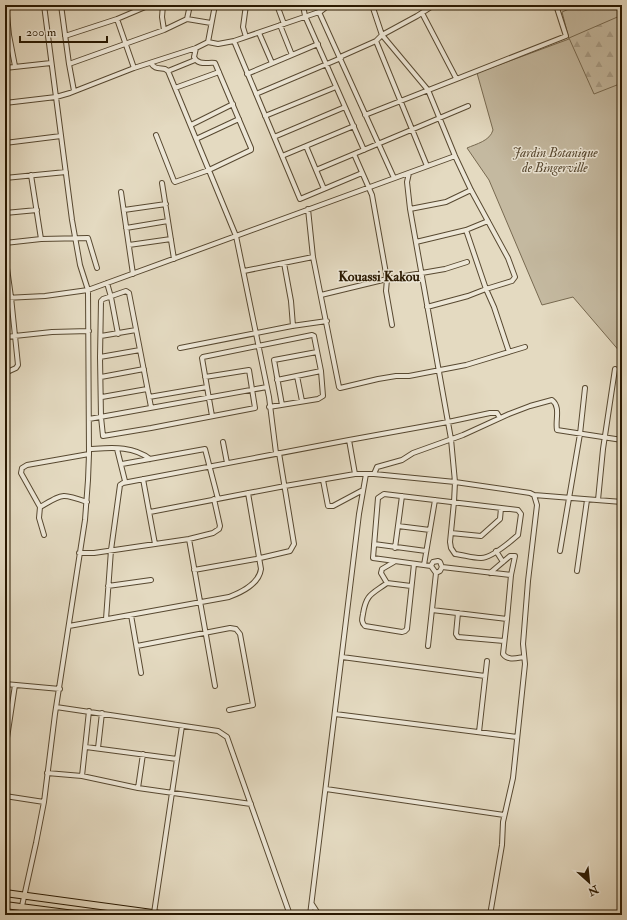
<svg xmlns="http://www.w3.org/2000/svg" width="627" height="920" viewBox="0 0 627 920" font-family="'IM FELL Double Pica',serif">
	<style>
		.green { fill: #c4b9a0; stroke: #776950 }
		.forest { fill: url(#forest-firs); stroke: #776950 }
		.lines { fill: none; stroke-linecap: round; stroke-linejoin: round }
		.minor-casing { stroke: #584931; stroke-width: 6 }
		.highway-casing { stroke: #2a1901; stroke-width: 8 }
		.minor { stroke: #ede7d7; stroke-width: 4 }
		.highway { stroke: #e4dac1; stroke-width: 6 }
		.labels { text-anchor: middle; stroke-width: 3; stroke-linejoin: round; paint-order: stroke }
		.park-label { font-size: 13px; font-style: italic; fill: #584931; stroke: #ede7d7 }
		.neighbourhood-label { font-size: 14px; font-weight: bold; fill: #2a1901; stroke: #ede7d7 }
	</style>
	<defs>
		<pattern id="forest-firs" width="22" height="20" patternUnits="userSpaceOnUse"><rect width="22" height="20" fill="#c4b9a0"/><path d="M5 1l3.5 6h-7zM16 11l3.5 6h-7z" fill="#a99e88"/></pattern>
	</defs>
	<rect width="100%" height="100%" fill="#e4dac1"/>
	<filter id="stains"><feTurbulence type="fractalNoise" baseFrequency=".005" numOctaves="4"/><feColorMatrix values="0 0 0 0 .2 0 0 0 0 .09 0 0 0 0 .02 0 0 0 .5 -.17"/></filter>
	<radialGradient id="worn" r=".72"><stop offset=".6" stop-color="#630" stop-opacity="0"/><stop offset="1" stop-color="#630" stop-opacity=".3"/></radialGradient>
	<!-- green -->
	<path class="green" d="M578,5H622L621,353L573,297L542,305L489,180L467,148C476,144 490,141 493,130L477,73L569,39L562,12Z"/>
	<!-- forest -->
	<path class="forest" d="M622,15V83L594,94L569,38Z"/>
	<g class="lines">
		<defs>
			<path id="minor" d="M6,5L9,35L15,66
				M61,5L69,64L74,91
				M163,5L162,17L164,30
				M246,5L243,27L246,37
				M277,5L284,24
				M303,5L305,16L364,150
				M358,5V6
				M372,5L382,35L428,90L455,156L471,190L508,258L515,277L512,281L486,289L466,230L488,221
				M320,12L329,5
				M422,13L456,78
				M117,19L134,68
				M187,19L190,5
				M280,25L292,55
				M259,33L272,63
				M65,36L117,19L150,5
				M234,41L300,199L362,173
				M208,42L215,5
				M340,57L376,41
				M151,63C154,69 159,68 165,69L168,71L236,236L269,397L276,453
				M69,64L164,30L187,19L211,23
				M5,68L51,63
				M168,71L195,60
				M247,74L318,44
				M175,88L219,72
				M256,94L341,58
				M5,103L56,97L70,93L134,68L196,48L208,42L218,44L234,41L319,12L394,178
				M365,115L566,36L556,5
				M265,116L336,87
				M191,125L233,104
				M156,135L174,181L175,182L209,170L251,150V148L215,63C208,62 198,66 194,57L196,48
				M274,137L345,107
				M196,139L239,119
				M5,143L61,136
				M306,146L324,189
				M354,154L372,195L387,279L386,291L392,325
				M282,156L354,126
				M427,166L376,41L382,35L417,16L434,5
				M316,170L468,106
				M409,173L407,182L410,209L451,439L455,482L454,502L450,542L451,548L455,554C464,555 472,558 481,558C491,558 510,542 518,535L521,514L518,510L384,494L378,498L373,558L431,566
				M31,175L41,239
				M5,178L66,172
				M162,183L174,259
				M121,192L133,274
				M308,209L313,257L339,387L340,388L378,379L396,376H409L466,365L525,347
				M410,209L446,202L471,190
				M124,210L166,204
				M5,213L37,210
				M126,228L168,221
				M416,242L466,230
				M5,243L41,239L88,238L97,268
				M129,245L171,239
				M5,254L11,297L18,365L16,368L5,373
				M284,263L291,301L293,326
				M244,271L313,257
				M107,283L111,297L118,334
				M321,295L387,279L445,269L467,262
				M5,298L45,296L88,290L455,156
				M427,307L468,296L486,289L494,307L509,352
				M101,336L136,330
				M5,337L52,332L89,331
				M180,348L292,326L327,321
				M100,357L140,350
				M297,376L302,401
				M101,377L144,369
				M277,380L321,371
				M102,397L147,389
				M149,397L207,387
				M282,405L274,360L317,352
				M151,407L129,293L126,291L103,299L101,301L100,357L101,417L103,436L151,428L255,408L249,370L205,377
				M212,416L202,358L203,357L312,335L314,336L321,371L323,396L318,399L269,407
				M89,419L267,387
				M349,440L448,422L490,413H497L500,418
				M223,442L227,463
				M89,449C110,448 132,445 150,459
				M117,449L125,481
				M122,464L205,449L218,499
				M374,474L377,467L402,460L413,453L463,435L509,414L530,406L552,400C561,407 555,420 557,430L622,440
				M143,479L155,544
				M323,480L328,506H333L363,490
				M534,495L622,502
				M598,500L603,449L615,369
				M40,507C63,494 61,493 87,502
				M150,512L285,486L355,474H374L455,482L530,493L534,495L537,505L528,581L523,644L525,664L513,778L503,822L502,845L490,915
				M398,526L430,530
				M451,533L481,536L500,519L501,508
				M44,535L39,518L40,507L21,473L22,468L27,465L89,454
				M189,539L215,686
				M374,544L426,551
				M395,548L402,496
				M496,551L503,562
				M560,551L580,434L585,388
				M79,553H94L189,539L213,533L219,529L220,526L214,499
				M438,561L440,562L442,567L440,571L436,573L431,566L433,562Z
				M424,565L435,500
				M442,567L511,575
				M194,570L256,559L290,551L294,544L279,453
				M577,571L587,500
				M490,573L510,556H515L511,575L507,619
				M387,583L381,573L382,569L394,562
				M108,586L151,580
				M411,586L387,583C372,594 366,594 363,614C362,619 361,622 365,626L402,632L405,631L407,629L414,564
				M432,610L507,619L503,654C508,661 517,658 524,657
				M458,613L456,634L458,637L504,641
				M131,615L141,673
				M106,619L111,550L120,485L123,483L349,440L355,474
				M69,626L229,597C242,592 259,584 261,569L248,493
				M137,646L230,628L236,629L240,634L253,705L229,710
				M428,646L436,573
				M342,657L485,676
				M5,684L60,689
				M56,707L218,731L227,737L290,915
				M335,714L517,737
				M479,732L487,661
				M86,747L177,759
				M98,748L102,713
				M5,751L15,685
				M47,773L82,776L138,788L251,804
				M82,776L89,711
				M138,788L143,754
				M326,789L504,815
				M5,796L44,802
				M312,904L319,915
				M154,913L182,726
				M20,915L36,843L44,802L55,714L85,520L88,480L89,454L88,290L80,265L72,220L44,5
				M310,915L359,514L366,474
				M319,915L327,914L337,915"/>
			<path id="highway" d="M5,893L167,915
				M5,905L82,915"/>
		</defs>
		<!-- minor casing -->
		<use href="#minor" class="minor-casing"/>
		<!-- highway casing -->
		<use href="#highway" class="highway-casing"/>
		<!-- minor -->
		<use href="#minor" class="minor"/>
		<!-- highway -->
		<use href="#highway" class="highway"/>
	</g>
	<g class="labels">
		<!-- park labels -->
		<g class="park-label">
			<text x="555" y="157">Jardin Botanique<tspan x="555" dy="15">de Bingerville</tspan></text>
		</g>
		<!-- neighbourhood labels -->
		<g class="neighbourhood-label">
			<text x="379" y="281">Kouassi Kakou</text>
		</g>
	</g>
	<!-- margin -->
	<rect width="627" height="920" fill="none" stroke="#e4dac1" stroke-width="20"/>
	<rect x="6" y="6" width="615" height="908" fill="none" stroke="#2a1901" stroke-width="2"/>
	<rect x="10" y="10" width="607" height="900" fill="none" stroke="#2a1901"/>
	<!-- north arrow -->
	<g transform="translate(589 882) rotate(153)" stroke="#ede7d7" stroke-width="3" paint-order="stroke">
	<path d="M0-3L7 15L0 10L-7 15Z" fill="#2a1901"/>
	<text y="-6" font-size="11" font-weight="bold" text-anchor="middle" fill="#2a1901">N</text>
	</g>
	<!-- scale -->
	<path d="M20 36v6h87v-6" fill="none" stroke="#2a1901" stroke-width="2"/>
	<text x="26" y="36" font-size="12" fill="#2a1901" stroke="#ede7d7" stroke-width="3" paint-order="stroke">200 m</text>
	<rect width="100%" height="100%" filter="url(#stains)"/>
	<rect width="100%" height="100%" fill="url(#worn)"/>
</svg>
